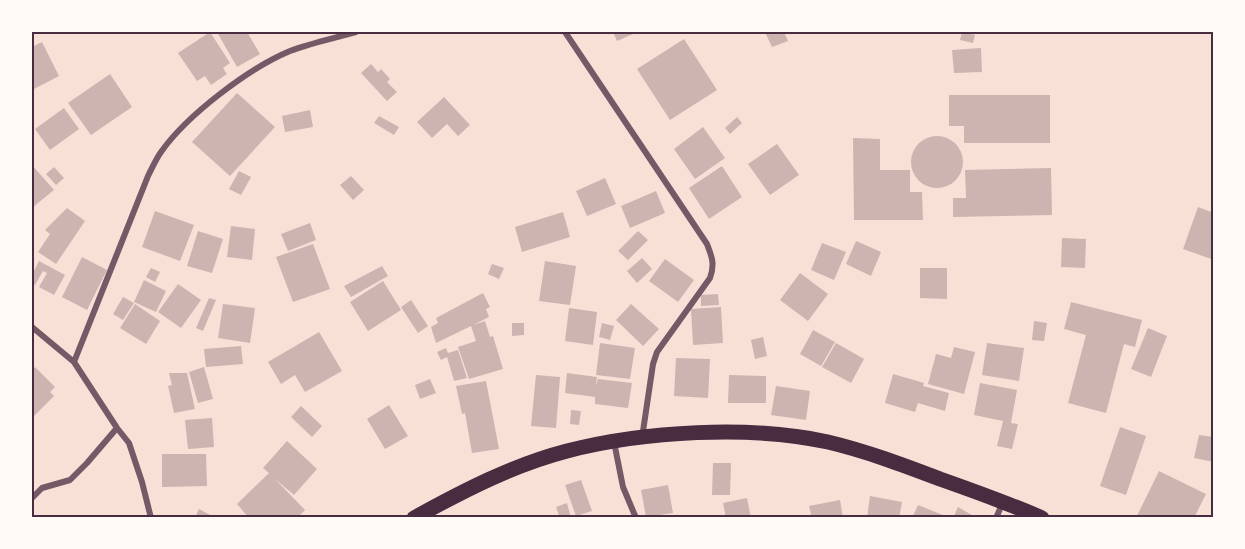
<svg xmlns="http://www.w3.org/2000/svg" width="1245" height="549" viewBox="0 0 1245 549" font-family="'Golos Text',sans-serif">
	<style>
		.building { fill: #ccb4b1 }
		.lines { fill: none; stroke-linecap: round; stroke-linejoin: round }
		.minor { stroke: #755966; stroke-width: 6 }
		.primary { stroke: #4a2c40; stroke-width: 15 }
		.neatline { fill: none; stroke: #4a2c40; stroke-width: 2 }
	</style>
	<rect width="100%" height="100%" fill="#f7e1d7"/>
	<!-- building -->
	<path class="building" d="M210,32L230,63L223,68L227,74L211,85L205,76L197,81L178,53Z
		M223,32H247L260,54L237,67L218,34Z
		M613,32H638L617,41Z
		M765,32H784L788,41L772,47Z
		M962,32L975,35L973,43L960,40Z
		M684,39L717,90L670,120L637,69Z
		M42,42L59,76L32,90V47Z
		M981,48L982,72L954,73L952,50Z
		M371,64L378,72L381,69L390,79L387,82L397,92L387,101L361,73Z
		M110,74L132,107L91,135L68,103Z
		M237,93L275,127L230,176L192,142Z
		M949,95H1050V143H964V126H949Z
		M444,97L470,125L458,136L447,124L432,138L417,122Z
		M64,108L79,129L50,150L35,129Z
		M310,110L313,127L285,132L282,116Z
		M379,116L399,127L394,135L374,123Z
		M737,117L742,123L730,134L725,128Z
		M703,127L725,158L695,179L674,149Z
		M911 162a26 26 0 1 1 52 0a26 26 0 1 1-52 0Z
		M853,138L880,139V170H910V192H922L923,220H854Z
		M777,144L799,175L770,195L748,164Z
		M32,165L54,190L33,207L32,205Z
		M722,166L742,197L709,219L689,188Z
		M54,167L64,178L56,185L46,174Z
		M1051,168L1052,215L953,217V198H966L965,170Z
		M239,171L251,177L241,195L229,189Z
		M351,176L364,190L353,200L340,185Z
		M605,178L616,204L587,216L576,191Z
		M656,191L665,213L630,228L621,206Z
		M1198,207L1214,213V260L1183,249Z
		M67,208L85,221L56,264L38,252L50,234L45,230Z
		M155,211L194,225L180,261L142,247Z
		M563,212L570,237L522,252L515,227Z
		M310,223L316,240L288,251L281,234Z
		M231,226L255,229L252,260L227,257Z
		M198,231L223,239L212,273L187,266Z
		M638,231L648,240L628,260L618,251Z
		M1062,238L1086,239L1085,268L1061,267Z
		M856,241L881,252L871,276L846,264Z
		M822,243L846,252L834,280L811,270Z
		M313,244L330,289L293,302L276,257Z
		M82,257L107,270L87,310L62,297Z
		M642,258L652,269L637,283L627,271Z
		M665,259L694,280L678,302L649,281Z
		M39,261L65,275L54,295L39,287L47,273L43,271L35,285L32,283V275Z
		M545,261L576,266L570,305L539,301Z
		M492,264L504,268L499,279L488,274Z
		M382,266L388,276L351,297L344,286Z
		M151,268L160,272L155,282L146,277Z
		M920,268H947V299L920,298Z
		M800,273L828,294L808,321L780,300Z
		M144,280L166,291L156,312L134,302Z
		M383,281L401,310L368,331L350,302Z
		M178,284L201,300L181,328L158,312Z
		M483,293L490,307L486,309L489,317L473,325L485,321L490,337L493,336L503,369L469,379L458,347L476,341L471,326L436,343L431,327L438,323L436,318Z
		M718,294L719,305L701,306V295Z
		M123,297L134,303L123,320L113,314Z
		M209,298L216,300L203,331L196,328Z
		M411,300L428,326L418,333L401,307Z
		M1071,302L1142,320L1135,347L1124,344L1106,413L1068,403L1086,335L1064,329Z
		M135,304L160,321L146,344L120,328Z
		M223,304L255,308L250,343L218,338Z
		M631,304L659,329L643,346L616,320Z
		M721,307L723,343L693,345L691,309Z
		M569,308L597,312L593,345L565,341Z
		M1034,321L1047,323L1044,341L1032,340Z
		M512,323H524V335L512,336Z
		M602,323L614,326L610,340L599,337Z
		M1148,328L1167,336L1151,377L1131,369Z
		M813,330L835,342L821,366L800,354Z
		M319,332L342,371L305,392L295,375L281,384L268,362Z
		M763,337L767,356L755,359L751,340Z
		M600,343L635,348L630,379L596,375Z
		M836,343L864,359L851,383L822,367Z
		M987,343L1024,348L1019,381L982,375Z
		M241,346L243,364L206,367L204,349Z
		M954,347L975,352L964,394L928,384L936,354L951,358Z
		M446,348L448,353L458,350L467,378L454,381L447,357L441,360L437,352Z
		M676,358L710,359L708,398L674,396Z
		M35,367L55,387L50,392L54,396L32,418V371Z
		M204,367L213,399L198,403L189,372Z
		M169,373H187L195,409L174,413L168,386L172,385Z
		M567,373L597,377L596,386L598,379L632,383L628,408L595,404V397L565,393Z
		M893,374L924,383L923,386L949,393L945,411L918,403L915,412L885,403Z
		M536,375L560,377L556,428L531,426Z
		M729,375L766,376V403H728Z
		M430,379L436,393L420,399L415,385Z
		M486,381L499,449L472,453L465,413L462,414L456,386Z
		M980,383L1017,390L1011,423L1018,424L1012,449L997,446L1003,421L974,415Z
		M776,386L810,391L806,420L771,415Z
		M389,405L408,436L385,449L367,419Z
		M301,406L322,426L312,437L291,417Z
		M571,410L581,411L579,425L570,424Z
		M212,418L214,447L188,449L185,420Z
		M1120,427L1146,436L1126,495L1100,486Z
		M1199,435L1214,437V462L1194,458Z
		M287,441L317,469L294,495L275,479L305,510L297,518H249L237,504L269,473L263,468Z
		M162,454H206L207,486L162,487Z
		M713,463H731L730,495H712Z
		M1159,471L1206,494L1194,518H1136Z
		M581,480L592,511L576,516L565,485Z
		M668,485L673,513L646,517L641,490Z
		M870,496L902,502L899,518H867Z
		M747,498L751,518H726L723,503Z
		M840,500L843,518H812L809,506Z
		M567,503L571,518H560L556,507Z
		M918,505L943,515L942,518H912Z
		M958,507L977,518H953Z
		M199,509L216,518H195Z"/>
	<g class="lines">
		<!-- minor -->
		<path class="minor" d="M565,32L707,244C712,257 715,264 710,278L657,352L653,364L642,438
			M32,327L74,362L117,428L129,443L142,482L151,518
			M74,362L148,176C152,168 156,159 161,152C187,115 249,68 290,51C311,43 335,38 356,32
			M614,442L623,487L636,518
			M32,498L42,488L70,480L87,463L117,428
			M996,518L1003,502"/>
		<!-- primary -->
		<path class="primary" d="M414,518C463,491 513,465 567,451C644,431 750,425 828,442C866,451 903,465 940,479C974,491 1008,503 1042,518"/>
	</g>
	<!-- border -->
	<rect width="1245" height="549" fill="none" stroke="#fffaf5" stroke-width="66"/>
	<rect x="33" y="33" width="1179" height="483" class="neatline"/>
</svg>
